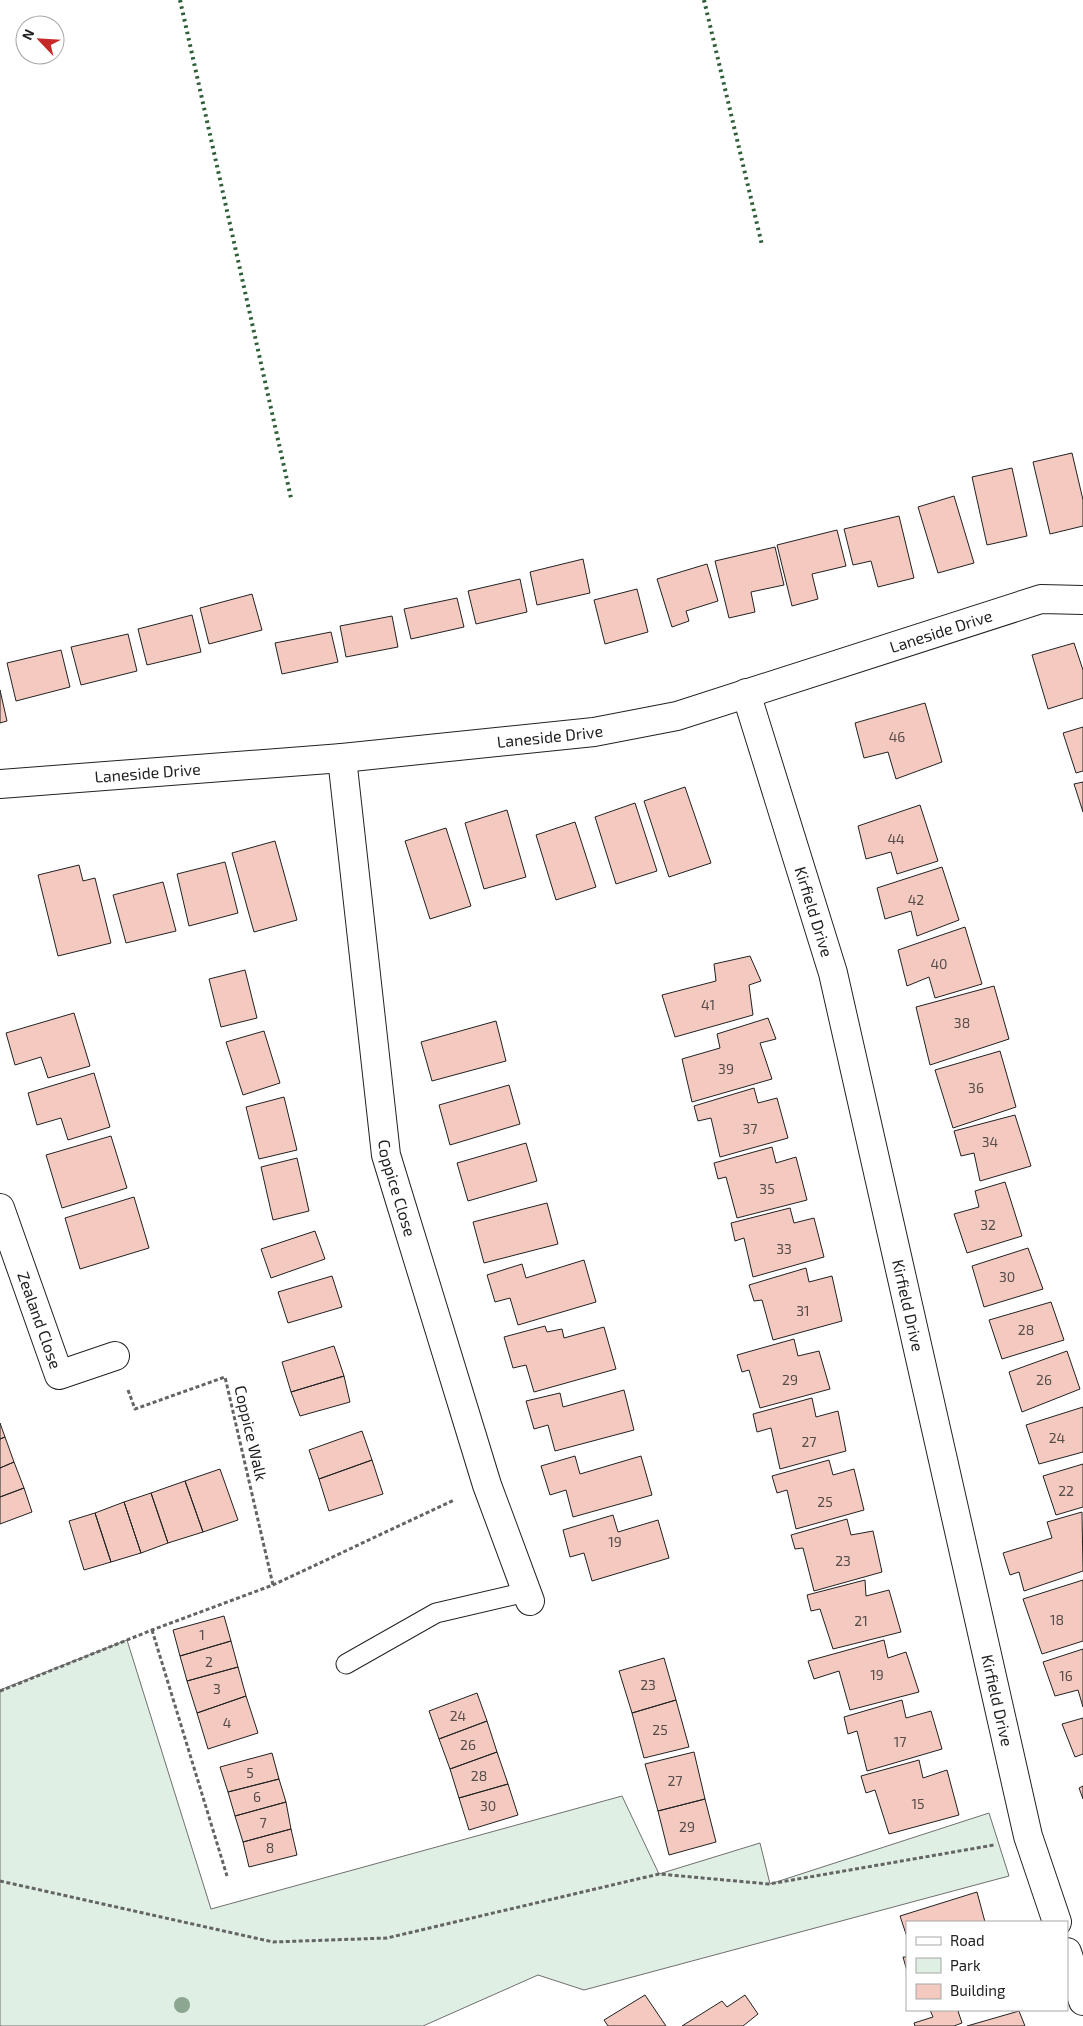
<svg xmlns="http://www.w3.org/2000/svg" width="1083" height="2026" viewBox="0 0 1083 2026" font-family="'Exo 2',sans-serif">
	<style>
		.green { fill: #e0efe3; stroke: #6f6f6f }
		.building { fill: #f3c9c0; stroke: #222 }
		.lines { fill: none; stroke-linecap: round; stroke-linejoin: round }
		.service-casing { stroke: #222; stroke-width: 21 }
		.minor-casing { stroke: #222; stroke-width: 30 }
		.path { stroke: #646464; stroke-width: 3; stroke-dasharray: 4 2.5; stroke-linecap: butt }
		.service { stroke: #fff; stroke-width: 19 }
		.minor { stroke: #fff; stroke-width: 28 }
		.hedge { stroke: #2f5e38; stroke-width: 4; stroke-dasharray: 2.5 4; stroke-linecap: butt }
		.tree { fill: #8da692 }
		.labels { text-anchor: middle; stroke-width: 4; stroke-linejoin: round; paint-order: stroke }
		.number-label { font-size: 14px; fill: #564c4a }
		.street-label { font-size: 16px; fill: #222; stroke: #fff }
	</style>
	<rect width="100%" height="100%" fill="#fff"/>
	<!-- green -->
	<path class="green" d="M127,1640L211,1909L622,1796L659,1874L760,1843L770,1884L989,1813L1009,1876L584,1990L538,1975L423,2026H0V1690Z"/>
	<!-- building -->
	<path class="building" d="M1072,453L1083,500V526L1050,534L1033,462Z
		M1012,468L1027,536L987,545L972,477Z
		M954,496L974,563L938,573L918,507Z
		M899,516L914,578L878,587L871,561L853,565L844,529Z
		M837,530L846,566L812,574L818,599L792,606L777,545Z
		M775,547L784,585L751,592L755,612L729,618L715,561Z
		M583,559L590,593L537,605L530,572Z
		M707,564L718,601L686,611L689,621L672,627L657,579Z
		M520,579L527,612L476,624L468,591Z
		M637,589L648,632L605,644L594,600Z
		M252,594L262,630L209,644L200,608Z
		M457,598L464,627L411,639L404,609Z
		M192,615L201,652L147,665L138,629Z
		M392,616L398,647L346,657L340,626Z
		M331,632L338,662L282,674L275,643Z
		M128,634L137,671L81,685L71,647Z
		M1074,643L1083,670V698L1048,709L1032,655Z
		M61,650L70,687L16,701L7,663Z
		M0,690L7,721L0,723Z
		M925,703L942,762L896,779L888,752L864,758L855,723Z
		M1083,727V771L1076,773L1063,733Z
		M1083,782V812L1074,784Z
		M685,787L711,863L669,877L644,801Z
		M635,803L657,871L616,884L595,817Z
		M920,805L938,861L897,874L891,852L866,859L858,826Z
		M507,810L526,877L484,889L465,823Z
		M575,822L596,887L556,900L536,835Z
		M446,828L471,906L430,919L405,841Z
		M275,841L297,920L254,932L232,853Z
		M225,862L238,913L189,926L177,874Z
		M79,865L83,881L95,878L111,943L58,956L38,875Z
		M942,867L959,920L917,936L911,911L885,919L877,888Z
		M163,882L176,931L126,943L113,895Z
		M965,927L982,984L935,998L929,977L907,986L898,950Z
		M750,956L761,981L749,985L753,1015L675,1037L662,995L716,981L714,964Z
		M245,970L257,1018L221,1027L209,979Z
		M994,986L1009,1039L930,1065L916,1007Z
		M74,1013L90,1066L48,1078L41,1057L15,1065L6,1033Z
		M768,1018L776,1039L760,1043L772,1079L692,1102L682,1059L720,1048L717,1034Z
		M496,1021L506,1061L432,1081L421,1042Z
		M264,1031L280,1083L243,1095L226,1042Z
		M1000,1051L1016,1107L953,1128L935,1070Z
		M94,1073L110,1127L68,1140L61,1118L37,1125L28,1093Z
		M509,1085L520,1124L450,1145L439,1105Z
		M754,1088L758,1103L777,1098L788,1138L720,1157L711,1118L698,1121L694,1106Z
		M284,1097L297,1150L259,1159L246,1107Z
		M1015,1115L1031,1166L980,1181L974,1153L961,1156L954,1131Z
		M111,1136L127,1188L62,1208L46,1155Z
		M526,1143L537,1181L468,1201L457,1163Z
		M772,1147L776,1163L796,1157L807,1200L737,1218L726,1177L718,1179L714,1163Z
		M297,1158L309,1211L273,1220L261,1167Z
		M1005,1182L1022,1236L967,1253L954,1214L979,1207L975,1191Z
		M134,1197L149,1248L80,1269L65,1218Z
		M547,1203L558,1244L484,1263L473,1222Z
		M790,1208L794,1223L814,1218L824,1257L753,1277L744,1238L735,1241L731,1223Z
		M315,1231L325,1259L271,1278L261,1249Z
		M1028,1248L1043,1289L984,1307L972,1266Z
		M584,1260L596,1302L518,1325L510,1298L495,1302L487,1275L522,1264L526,1278Z
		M806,1268L809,1282L832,1276L842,1321L773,1340L762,1300L754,1301L749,1285Z
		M332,1276L342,1307L288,1323L278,1292Z
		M1051,1302L1064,1340L1002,1359L989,1320Z
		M545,1326L547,1332L562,1329L564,1338L604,1327L616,1369L534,1392L526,1365L513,1368L504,1337Z
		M794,1339L798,1356L819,1351L830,1389L760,1408L749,1370L742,1372L737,1355Z
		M334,1346L344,1376L291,1392L282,1362Z
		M1067,1351L1080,1389L1022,1412L1009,1372Z
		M344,1376L350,1402L300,1416L291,1392Z
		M624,1390L634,1430L555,1451L548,1425L534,1429L526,1401L560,1393L563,1407Z
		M812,1398L816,1417L838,1411L846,1451L780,1469L771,1428L757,1432L753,1414Z
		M1083,1407V1452L1039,1464L1026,1425Z
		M0,1423L5,1437L0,1439Z
		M362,1431L372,1460L319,1479L309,1450Z
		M5,1437L14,1462L0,1468V1439Z
		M575,1456L580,1474L641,1456L652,1495L573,1517L566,1490L550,1495L541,1466Z
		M372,1460L383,1494L329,1511L319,1479Z
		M829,1460L833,1475L854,1469L864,1510L796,1529L787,1490L777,1493L772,1476Z
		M14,1462L24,1488L0,1497V1468Z
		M1083,1464V1507L1056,1515L1043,1476Z
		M220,1469L238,1520L203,1532L185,1481Z
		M185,1481L203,1532L168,1543L151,1493Z
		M24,1488L32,1512L0,1524V1497Z
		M151,1493L168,1543L141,1553L124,1502Z
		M124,1502L141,1553L111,1562L95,1513Z
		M1082,1512L1083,1571L1024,1591L1019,1572L1010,1575L1003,1553L1052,1538L1047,1522Z
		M95,1513L111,1562L84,1570L69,1521Z
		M613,1515L618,1532L658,1520L669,1558L592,1581L584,1553L570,1557L563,1530Z
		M847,1519L851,1535L873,1531L882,1572L814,1591L803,1548L795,1549L791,1535Z
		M865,1580L866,1596L889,1590L901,1632L833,1649L820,1609L811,1611L807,1595Z
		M1083,1580V1641L1042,1654L1023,1599Z
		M224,1616L231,1641L180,1656L173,1630Z
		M884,1640L888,1658L906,1652L919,1692L850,1710L839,1671L814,1679L808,1661Z
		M231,1641L238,1667L187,1681L180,1656Z
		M1083,1649V1707L1078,1690L1055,1696L1043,1662Z
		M664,1658L676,1700L632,1713L619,1671Z
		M238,1667L246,1696L197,1713L187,1681Z
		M477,1693L487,1721L439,1739L429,1711Z
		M246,1696L258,1733L208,1749L197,1713Z
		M676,1700L689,1747L644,1758L632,1713Z
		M902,1700L906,1718L931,1711L942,1749L867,1771L857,1731L848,1734L844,1717Z
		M1083,1718V1754L1075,1757L1062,1724Z
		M487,1721L497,1752L450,1769L439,1739Z
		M497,1752L508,1784L459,1798L450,1769Z
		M694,1752L705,1799L658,1811L645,1764Z
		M272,1753L279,1779L228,1792L220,1767Z
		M919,1760L923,1778L947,1770L959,1815L889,1834L875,1790L866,1793L861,1776Z
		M279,1779L286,1802L235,1816L228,1792Z
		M508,1784L518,1815L469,1830L459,1798Z
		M1083,1786V1799L1079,1788Z
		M705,1799L716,1842L669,1855L658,1811Z
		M286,1802L291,1829L243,1842L235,1816Z
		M291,1829L297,1855L249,1867L243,1842Z
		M977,1892L985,1922H907V1937L900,1916Z
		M903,1957H907V1971Z
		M645,1995L666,2026H608L604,2020Z
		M745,1995L758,2014L743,2026H682L722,2001L727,2007Z
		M930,2010H962L958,2011L962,2023L954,2026H915L914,2023L933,2017Z
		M1019,2011L1025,2026H967Z"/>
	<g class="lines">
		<defs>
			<path id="service" d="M346,1664L436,1613L526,1592"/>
			<g id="minor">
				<path id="s1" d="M746,693L833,973L1028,1836L1057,1922"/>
				<path id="s2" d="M342,758L386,1155L487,1485L530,1601"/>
				<path id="s3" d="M0,784L342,758L594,732L677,716L1041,599L1083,600"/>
				<path id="s4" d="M0,1208L59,1375L115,1356"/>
				<path d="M1067,1952L1083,2001"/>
			</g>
		</defs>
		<!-- service casing -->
		<use href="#service" class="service-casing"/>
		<!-- minor casing -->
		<use href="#minor" class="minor-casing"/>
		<!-- path -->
		<path class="path" d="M128,1390L135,1409L225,1377L273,1585
			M152,1630L227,1876
			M0,1691L152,1630L273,1585L454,1500
			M0,1881L273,1942L387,1938L659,1874L769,1884L994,1845"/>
		<!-- service -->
		<use href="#service" class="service"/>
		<!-- minor -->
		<use href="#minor" class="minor"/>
		<!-- hedge -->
		<path class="hedge" d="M180,0L291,498
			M704,0L762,245"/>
	</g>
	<!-- trees -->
	<circle class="tree" cx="182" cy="2005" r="8"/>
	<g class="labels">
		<!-- number labels -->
		<g class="number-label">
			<text x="897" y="742">46</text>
			<text x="896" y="844">44</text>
			<text x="916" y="905">42</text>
			<text x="939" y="969">40</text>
			<text x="708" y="1010">41</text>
			<text x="962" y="1028">38</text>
			<text x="726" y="1074">39</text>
			<text x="976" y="1093">36</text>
			<text x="750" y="1134">37</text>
			<text x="990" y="1147">34</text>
			<text x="767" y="1194">35</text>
			<text x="988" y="1230">32</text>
			<text x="784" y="1254">33</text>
			<text x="1007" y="1282">30</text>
			<text x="803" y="1316">31</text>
			<text x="1026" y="1335">28</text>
			<text x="790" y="1385">29</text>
			<text x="1044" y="1385">26</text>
			<text x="1057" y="1443">24</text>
			<text x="809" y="1447">27</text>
			<text x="1066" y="1496">22</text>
			<text x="825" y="1507">25</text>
			<text x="615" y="1547">19</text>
			<text x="843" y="1566">23</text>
			<text x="1057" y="1625">18</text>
			<text x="861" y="1626">21</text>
			<text x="202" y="1640">1</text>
			<text x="209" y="1667">2</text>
			<text x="877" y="1680">19</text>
			<text x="1066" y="1681">16</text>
			<text x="648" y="1690">23</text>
			<text x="217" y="1694">3</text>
			<text x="458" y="1721">24</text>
			<text x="227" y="1728">4</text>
			<text x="660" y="1735">25</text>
			<text x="900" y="1747">17</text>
			<text x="468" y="1750">26</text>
			<text x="250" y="1778">5</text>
			<text x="479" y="1781">28</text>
			<text x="675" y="1786">27</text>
			<text x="257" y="1802">6</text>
			<text x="918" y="1809">15</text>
			<text x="488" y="1811">30</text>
			<text x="263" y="1828">7</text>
			<text x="687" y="1832">29</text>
			<text x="270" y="1853">8</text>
		</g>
		<!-- street labels -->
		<g class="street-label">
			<text dy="6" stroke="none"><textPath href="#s3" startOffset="958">Laneside Drive</textPath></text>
			<text dy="6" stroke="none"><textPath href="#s3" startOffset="552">Laneside Drive</textPath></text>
			<text dy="6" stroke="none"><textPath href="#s3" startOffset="148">Laneside Drive</textPath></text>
			<text dy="6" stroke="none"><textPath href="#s1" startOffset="229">Kirfield Drive</textPath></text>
			<text dy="6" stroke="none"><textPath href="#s2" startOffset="434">Coppice Close</textPath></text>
			<text dy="6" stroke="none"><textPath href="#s1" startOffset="634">Kirfield Drive</textPath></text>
			<text dy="6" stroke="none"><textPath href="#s4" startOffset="119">Zealand Close</textPath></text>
			<text transform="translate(251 1433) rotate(77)" y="6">Coppice Walk</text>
			<text dy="6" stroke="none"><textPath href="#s1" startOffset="1039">Kirfield Drive</textPath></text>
		</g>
	</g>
	<!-- legend -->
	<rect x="906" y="1921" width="162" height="90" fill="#ffffff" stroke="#a7a7a7"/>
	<rect x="916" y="1937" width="25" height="8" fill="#ffffff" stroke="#a7a7a7"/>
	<text x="950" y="1946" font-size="15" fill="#222222">Road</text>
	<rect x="916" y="1958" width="25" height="15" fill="#e0efe3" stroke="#a7a7a7"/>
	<text x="950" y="1971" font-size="15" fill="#222222">Park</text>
	<rect x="916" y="1984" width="25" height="15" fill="#f3c9c0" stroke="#a7a7a7"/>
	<text x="950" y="1996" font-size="15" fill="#222222">Building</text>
	<!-- north arrow -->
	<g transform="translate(40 40) rotate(295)"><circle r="24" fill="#ffffff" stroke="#a7a7a7"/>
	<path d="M0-4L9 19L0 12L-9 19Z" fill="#c62828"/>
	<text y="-8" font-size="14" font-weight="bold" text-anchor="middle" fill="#222222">N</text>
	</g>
</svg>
